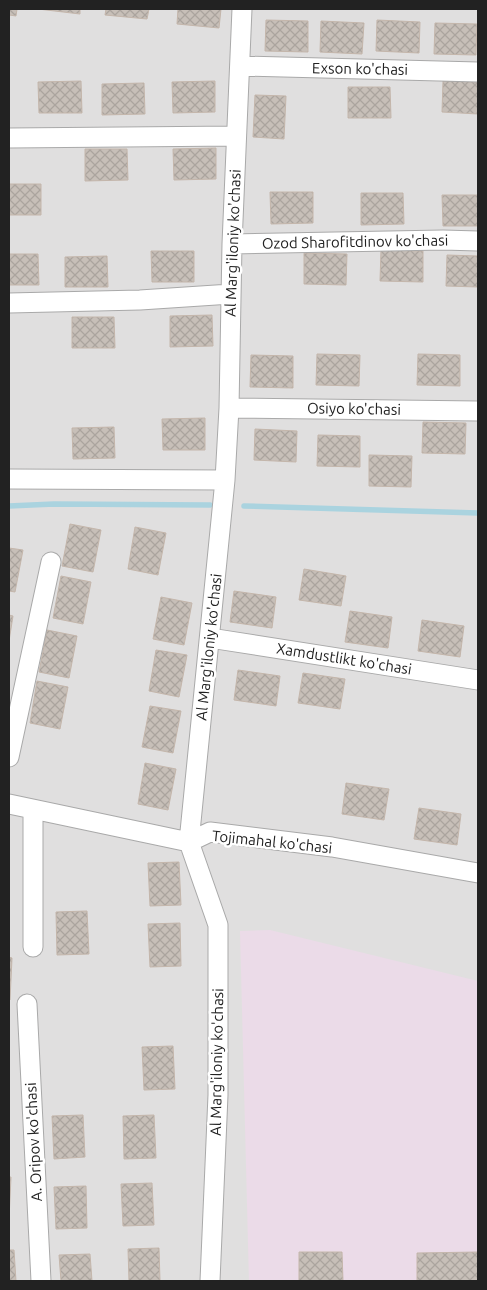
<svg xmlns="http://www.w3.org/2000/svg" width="487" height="1290" viewBox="0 0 487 1290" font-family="Ubuntu,sans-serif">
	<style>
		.residential { fill: #e0dfdf }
		.industrial { fill: #ebdbe8 }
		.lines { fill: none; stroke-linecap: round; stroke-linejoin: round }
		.stream { stroke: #aad3df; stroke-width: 5.5 }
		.building { fill: url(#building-cross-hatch); stroke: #c4b6ab }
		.street-casing { stroke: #a9a9a9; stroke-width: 21 }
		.street { stroke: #fff; stroke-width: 19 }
		.labels { text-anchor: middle; stroke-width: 5; stroke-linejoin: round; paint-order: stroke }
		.street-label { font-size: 15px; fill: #222; stroke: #fff }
	</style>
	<defs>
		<pattern id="building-cross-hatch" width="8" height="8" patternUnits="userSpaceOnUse" patternTransform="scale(1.25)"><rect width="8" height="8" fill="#c7bfb8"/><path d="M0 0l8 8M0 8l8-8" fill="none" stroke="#aba49e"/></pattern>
	</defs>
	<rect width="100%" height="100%" fill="#f2efe9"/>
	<!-- residential -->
	<path class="residential" d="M9,9H478V1281H9Z"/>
	<!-- industrial -->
	<path class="industrial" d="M270,930L478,981V1281H249L240,931Z"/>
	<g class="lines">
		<!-- stream -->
		<path class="stream" d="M9,506L54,504L210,505
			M244,506L478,513"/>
	</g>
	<!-- building -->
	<path class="building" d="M9,9H17L16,16L9,15Z
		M38,9H80V14Z
		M106,9H149L147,19L105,15Z
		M178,9H221L219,28L177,24Z
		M266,20L308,21V52L265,51Z
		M377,20L420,22L419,53L376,51Z
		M321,21L364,23L362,54L320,52Z
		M435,23L477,24L476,55L434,54Z
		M81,81L82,113H39L38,82Z
		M215,81V112L173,113L172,82Z
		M443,81L478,82V114L442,112Z
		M144,83L145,114L102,115V84Z
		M348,87H390L391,118H348Z
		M255,95L286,96L284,139L253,137Z
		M216,148V179L174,180L173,149Z
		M85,149H127L128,180L85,181Z
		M9,184H41V215H9Z
		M270,192H313V223L271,224Z
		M361,193H403L404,224L361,225Z
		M442,195H478V226H443Z
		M381,250L423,251V282L380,281Z
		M151,251H194V282H152Z
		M304,253L347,254L346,285L304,284Z
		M9,254H38L39,285H9Z
		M447,255L478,256V287L446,286Z
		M107,256L108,287H65V257Z
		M212,315L213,346L170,347V316Z
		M72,317H114L115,348H72Z
		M317,354L360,355L359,386L316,385Z
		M418,354L460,355V386L417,385Z
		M251,355L293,356V388L250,387Z
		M205,418V450H163L162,419Z
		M423,422L466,423L465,454L422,453Z
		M114,427L115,458L73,459L72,428Z
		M255,429L297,431L296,462L254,460Z
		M318,435L360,436V467L317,466Z
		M369,455L412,456L411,487L369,486Z
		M70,524L101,530L93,572L62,566Z
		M135,527L166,533L158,575L128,569Z
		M9,548L23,550L15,592L9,591Z
		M304,569L346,576L341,606L299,600Z
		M61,576L91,582L83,624L53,618Z
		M234,591L276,597L272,628L230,622Z
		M161,597L192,603L184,645L153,639Z
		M350,611L392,617L388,648L345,642Z
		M9,615L13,616L9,641Z
		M422,620L464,626L460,657L418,651Z
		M47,630L77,636L69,678L39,672Z
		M156,650L187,655L179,697L149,691Z
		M238,670L280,676L276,706L234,700Z
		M303,673L345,679L340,709L298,703Z
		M37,681L68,687L60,729L30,723Z
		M150,706L181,711L173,753L142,747Z
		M145,763L176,769L168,810L138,804Z
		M346,783L389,789L384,820L342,814Z
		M419,808L461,814L457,845L414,839Z
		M179,862L181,905L150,906L148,863Z
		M87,911L89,954L57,955L56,912Z
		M180,923L181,966L150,967L148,924Z
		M9,957L12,958L10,1000H9Z
		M173,1046L175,1089L144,1090L142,1047Z
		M83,1115L85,1157L54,1159L52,1116Z
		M154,1115L156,1158L124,1159L123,1116Z
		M9,1177H11L9,1219Z
		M152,1183L154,1225L123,1226L121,1184Z
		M86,1186L87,1228L56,1229L54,1187Z
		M159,1248L160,1281H129L128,1249Z
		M9,1250H14L16,1281H9Z
		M299,1252H342L343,1281H299Z
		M478,1252V1281H417V1253Z
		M90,1254L92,1281H61L59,1255Z"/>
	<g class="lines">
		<defs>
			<path id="street" d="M241,66L478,72
				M9,138L236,136
				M232,244L443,240L478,241
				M9,303L140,300L231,294
				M229,408L478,411
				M9,479L225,480
				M210,638L478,680
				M9,757L51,562
				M9,804L189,842L210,832L332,847L478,873
				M33,947V809
				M27,1004L41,1281
				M210,1281L218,1095V925L189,842L225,480L229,408L232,244L242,9"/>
		</defs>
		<!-- street casing -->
		<use href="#street" class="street-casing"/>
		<!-- street -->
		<use href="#street" class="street"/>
	</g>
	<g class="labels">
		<!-- street labels -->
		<g class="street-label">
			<text transform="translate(360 69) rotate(1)" y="5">Exson ko'chasi</text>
			<text transform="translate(355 242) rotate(-1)" y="5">Ozod Sharofitdinov ko'chasi</text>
			<text transform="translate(233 243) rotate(-88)" y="5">Al Marg'iloniy ko'chasi</text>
			<text transform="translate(354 409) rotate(1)" y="5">Osiyo ko'chasi</text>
			<text transform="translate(209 647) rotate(-84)" y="5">Al Marg'iloniy ko'chasi</text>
			<text transform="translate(344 659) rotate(9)" y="5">Xamdustlikt ko'chasi</text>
			<text transform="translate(272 842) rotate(6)" y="5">Tojimahal ko'chasi</text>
			<text transform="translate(217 1062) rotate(-89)" y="5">Al Marg'iloniy ko'chasi</text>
			<text transform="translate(34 1142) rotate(-93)" y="5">A. Oripov ko'chasi</text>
		</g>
	</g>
	<!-- border -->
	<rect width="487" height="1290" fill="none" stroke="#222222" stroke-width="20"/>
</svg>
